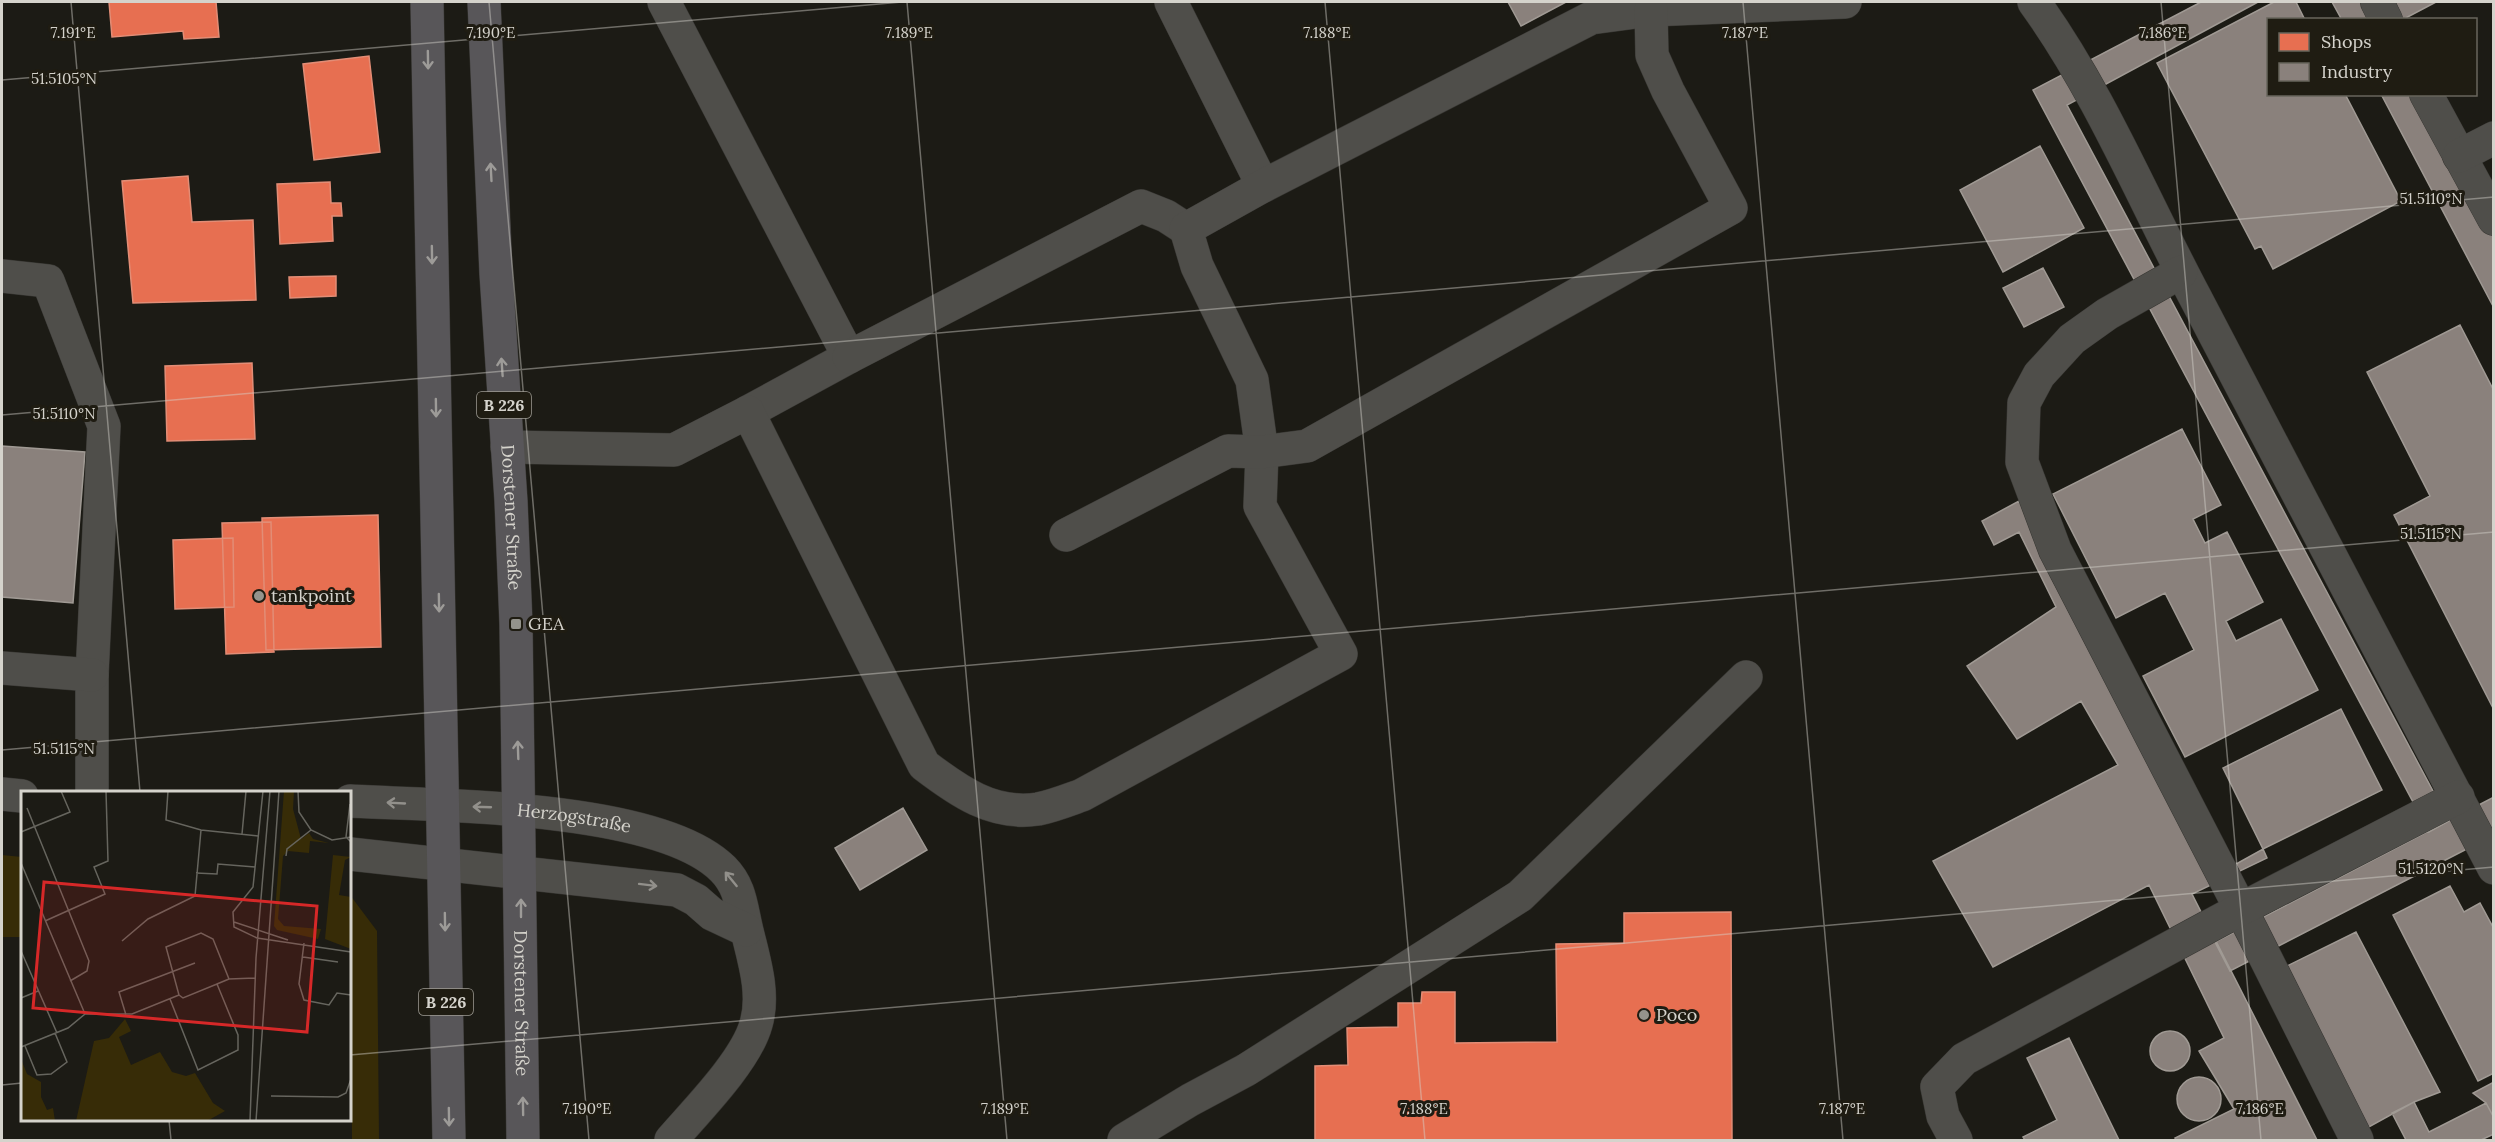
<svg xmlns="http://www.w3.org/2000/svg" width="2495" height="1142" viewBox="0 0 2495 1142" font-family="Lora,serif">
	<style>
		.green { fill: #372c07 }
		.shops { fill: #e76f51; stroke: #e28d76; stroke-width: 1.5 }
		.industry { fill: #8a817c; stroke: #a09a94; stroke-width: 1.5 }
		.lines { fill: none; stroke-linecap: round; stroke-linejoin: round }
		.minor-casing { stroke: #373632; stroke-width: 34 }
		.major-casing { stroke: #373632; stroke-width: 34 }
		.minor { stroke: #4f4e4a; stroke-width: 33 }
		.major { stroke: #585659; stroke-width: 33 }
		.oneway { stroke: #9d9b98 }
		.oneway2 { stroke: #92908b }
		.ticks { fill: none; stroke: #d5d3cc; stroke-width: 1.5; stroke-opacity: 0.45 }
		.poi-dot { fill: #94938c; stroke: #1f1c12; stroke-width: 2 }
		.labels { text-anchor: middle; stroke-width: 6; stroke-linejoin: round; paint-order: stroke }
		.shield { fill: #1f1c12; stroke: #9e9c94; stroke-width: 1.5 }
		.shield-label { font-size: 16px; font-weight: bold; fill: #d5d3cc }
		.street-label { font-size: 18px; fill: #d5d3cc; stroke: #1f1c12 }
		.poi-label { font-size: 18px; fill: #d5d3cc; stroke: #1f1c12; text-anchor: start }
		.inset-road { fill: none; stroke: #66655e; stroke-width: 1.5 }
		.view { fill: #d62828; fill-opacity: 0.15; stroke: #d62828; stroke-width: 3 }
		.inset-edge { fill: none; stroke: #d5d3cc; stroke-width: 3 }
		.ticks-label { font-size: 15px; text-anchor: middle; fill: #d5d3cc; stroke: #1f1c12; stroke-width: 6; stroke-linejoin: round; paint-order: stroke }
	</style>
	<rect width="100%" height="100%" fill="#1c1b15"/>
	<!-- green -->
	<path class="green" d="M2,855L22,857V937H2Z
		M350,895L377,931L379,1140H352Z"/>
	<!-- shops -->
	<path class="shops" d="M109,2H216L219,37L184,39L183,31L112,37Z
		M369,56L380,152L314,160L303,64Z
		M188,176L192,222L253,220L256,300L133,303L122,181Z
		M330,182L331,203H341L342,216H332L333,241L280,244L277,184Z
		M336,276V296L290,298L289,277Z
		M252,363L255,439L167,441L165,366Z
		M378,515L381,647L266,650L262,518Z
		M271,522L274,652L226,654L222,523Z
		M233,538L234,607L175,609L173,540Z
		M1731,912L1732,1140H1315V1066L1348,1065L1347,1028L1398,1027V1003H1421L1422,992H1455V1043L1557,1042L1556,944L1624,943V913Z"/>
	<!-- industry -->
	<path class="industry" d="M1508,2H1566L1521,26Z
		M2201,2H2258L2067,105L2449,821L2429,832L2033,90Z
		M2274,2H2296L2305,20H2268V94H2345L2401,201L2273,269L2261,246L2255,249L2157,63Z
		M2332,2H2436L2402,20H2342Z
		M2381,94H2413L2494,223V308Z
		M2040,146L2084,228L2003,272L1960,190Z
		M2043,268L2064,307L2024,327L2003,288Z
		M2460,325L2494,391V710L2394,515L2430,496L2367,372Z
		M2182,429L2221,505L2193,519L2205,543L2227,532L2263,602L2226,621L2236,641L2281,619L2318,690L2185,757L2143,676L2194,650L2165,593L2116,618L2053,494Z
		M2,446L85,452L73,603L2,597Z
		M2019,501L2205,872L2238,863L2263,849L2267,858L2192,894L2317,1140H2176L2175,1138L2234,1109L2199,1051L2224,1038L2149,885L1993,967L1933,861L2118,765L2081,701L2017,739L1967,666L2056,607L2019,532L1994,545L1982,521Z
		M2341,709L2382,790L2263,849L2223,768Z
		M2494,797V835L2230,971L2215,942Z
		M903,808L927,850L860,890L835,848Z
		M2450,886L2464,912L2480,903L2494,929V1073L2478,1081L2393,915Z
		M2356,932L2440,1092L2414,1102L2367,1128L2285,967Z
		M2150 1051a20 20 0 1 1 40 0a20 20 0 1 1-40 0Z
		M2069,1038L2119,1140H2025L2023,1137L2057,1120L2027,1058Z
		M2177 1099a22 22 0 1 1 44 0a22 22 0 1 1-44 0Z
		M2494,1082V1118L2486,1103L2473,1093Z
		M2414,1102L2429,1132L2486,1103L2494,1118V1134L2481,1140H2406L2392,1113Z"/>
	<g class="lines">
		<defs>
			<g id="minor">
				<path d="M664,2L849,357L748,412"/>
				<path d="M1171,2L1263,186"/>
				<path d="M2034,2C2099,92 2142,197 2194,295C2294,486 2394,677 2494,868"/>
				<path d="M2377,2L2386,20"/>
				<path d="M2426,94L2494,219"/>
				<path d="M2459,156L2494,138"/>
				<path d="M2181,272L2107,314L2072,339L2039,375L2024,403L2022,462L2055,550L2252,931L2357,1140"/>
				<path d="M2,276L48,281L104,426L92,675V792"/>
				<path d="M849,357L1141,206L1166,216L1186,229"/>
				<path d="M507,447L674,450L748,412L924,765C958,791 993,816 1038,809C1053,806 1068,800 1082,795L1341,654L1260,506L1262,452L1252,380L1197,266L1186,229L1263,186L1591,18L1651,10L1845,2"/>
				<path d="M1066,535L1228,451L1262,452L1307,446L1731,208L1668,91L1652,55L1651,10"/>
				<path d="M2,668L92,675"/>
				<path d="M2,794L22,796"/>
				<path id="s1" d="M350,801C439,806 659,805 723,869C741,887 741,907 747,931C754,960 765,994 756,1024C746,1061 696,1111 671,1140"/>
				<path d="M350,854L677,890L696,900L712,914L746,930"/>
				<path d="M1124,1140L1190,1100L1246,1070L1520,896L1746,677"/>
				<path d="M1956,1140L1943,1116L1937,1087L1964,1059L2241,909L2458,797"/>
			</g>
			<g id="major">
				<path d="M427,2L449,1140"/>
				<path id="s2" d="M484,2L496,274L511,501L516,624L523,1140"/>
			</g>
		</defs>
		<!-- minor casing -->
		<use href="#minor" class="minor-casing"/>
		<!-- major casing -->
		<use href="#major" class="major-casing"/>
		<!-- minor -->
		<use href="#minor" class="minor"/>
		<!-- major -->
		<use href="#major" class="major"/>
	</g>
	<!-- one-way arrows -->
	<defs><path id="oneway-shaft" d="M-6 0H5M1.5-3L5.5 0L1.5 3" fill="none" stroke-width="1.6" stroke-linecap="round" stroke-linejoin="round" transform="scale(1.5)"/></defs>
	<g class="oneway">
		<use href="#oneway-shaft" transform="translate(428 60) rotate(89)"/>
		<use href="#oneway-shaft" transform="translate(491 172) rotate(-93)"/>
		<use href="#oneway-shaft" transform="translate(432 255) rotate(89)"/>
		<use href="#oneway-shaft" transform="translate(502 367) rotate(-94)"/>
		<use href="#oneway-shaft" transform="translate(436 408) rotate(89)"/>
		<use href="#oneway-shaft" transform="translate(439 603) rotate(89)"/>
		<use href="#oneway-shaft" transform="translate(518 750) rotate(-92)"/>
		<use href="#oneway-shaft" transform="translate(521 908) rotate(-90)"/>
		<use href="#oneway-shaft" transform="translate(445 922) rotate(89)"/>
		<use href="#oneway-shaft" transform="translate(523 1106) rotate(-91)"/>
		<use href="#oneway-shaft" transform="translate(449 1117) rotate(89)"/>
	</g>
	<g class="oneway2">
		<use href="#oneway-shaft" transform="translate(396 803) rotate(-177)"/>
		<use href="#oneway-shaft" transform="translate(482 807) rotate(-178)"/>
		<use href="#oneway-shaft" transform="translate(731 879) rotate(-129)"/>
		<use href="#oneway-shaft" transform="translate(648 885) rotate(7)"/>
	</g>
	<!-- ticks -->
	<path class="ticks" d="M71,2L140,792M489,2L589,1140M907,2L1007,1140M1325,2L1425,1140M1743,2L1843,1140M2161,2L2261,1140M2,80L902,2M2,415L2494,197M2,750L2494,532M350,1055L2494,867M2,1085L22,1083M169,1120L171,1140"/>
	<!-- markers -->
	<g class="poi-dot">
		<circle cx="259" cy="596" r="6"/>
		<rect x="510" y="618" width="12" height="12" rx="3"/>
		<circle cx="1644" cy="1015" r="6"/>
	</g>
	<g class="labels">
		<!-- shield labels -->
		<g class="shield">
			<rect x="477" y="392" width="54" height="26" rx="4.5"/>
			<rect x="419" y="989" width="54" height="26" rx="4.5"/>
		</g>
		<g class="shield-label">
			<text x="504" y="411">B 226</text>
			<text x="446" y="1008">B 226</text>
		</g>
		<!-- street labels -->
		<g class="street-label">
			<text dy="6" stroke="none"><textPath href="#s2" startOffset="516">Dorstener Straße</textPath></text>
			<text dy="6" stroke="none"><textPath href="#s1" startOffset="225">Herzogstraße</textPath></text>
			<text dy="6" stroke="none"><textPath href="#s2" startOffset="1002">Dorstener Straße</textPath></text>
		</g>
		<!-- poi labels -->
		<g class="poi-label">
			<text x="271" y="602">tankpoint</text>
			<text x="528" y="630">GEA</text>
			<text x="1656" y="1021">Poco</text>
		</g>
	</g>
	<!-- overview -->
	<g transform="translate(21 791)">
		<rect width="330" height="330" fill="#1c1b15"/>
		<path d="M263,0H273L272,18L280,48L288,42L292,48L308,52L289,50L288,62L267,60L262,65L257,128L263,135L300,138L297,148L256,139L253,135ZM312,64L330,66L324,69L318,104L330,106V158L304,148ZM104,228L110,240L98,246L110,274L139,261L151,281L165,285L174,282L192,312L204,320L186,330H55L73,250L88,247ZM0,268L6,283L20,291V306L26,319L32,317L34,330H0Z" fill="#372c07"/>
		<path class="inset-road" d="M147,0L145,29L180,39L237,45M242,0L232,96L212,121L213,136L236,147L330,161M277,0L278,21L290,39L311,49L330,46M329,13L325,46L330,51M6,17L68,170L66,180L49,190M0,41L49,21L40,0M221,43L225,0M265,65L266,58L290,39M0,72L64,223L47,237L0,256M175,82L196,83L197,73L234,76M24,130L84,103L73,76L87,70L85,0M213,131L267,149M101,150L127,128L174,105L180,39M283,152L278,193L283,209L308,214L316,202L330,204M0,160L36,242M282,166L317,171M158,204L162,207L196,193M0,207L17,200M149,208L177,279L217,259V244L196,193L208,188M64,223H111L158,204L145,156L180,142L192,148L208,188L234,187M105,224L98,201L174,172M4,255L16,284L30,283L46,271L34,242M250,305L317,306L325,302L330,288M229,330L235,167L249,0M235,330L258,0"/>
		<path class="view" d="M23,91L296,115L286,241L12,217Z"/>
		<rect width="330" height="330" class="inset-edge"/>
	</g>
	<g class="ticks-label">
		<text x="73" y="38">7.191°E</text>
		<text x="491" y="38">7.190°E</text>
		<text x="909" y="38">7.189°E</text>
		<text x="1327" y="38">7.188°E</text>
		<text x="1745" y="38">7.187°E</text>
		<text x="2163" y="38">7.186°E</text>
		<text x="64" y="84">51.5105°N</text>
		<text x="2431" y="204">51.5110°N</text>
		<text x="64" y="419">51.5110°N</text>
		<text x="2431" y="539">51.5115°N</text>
		<text x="64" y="754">51.5115°N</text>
		<text x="2431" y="874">51.5120°N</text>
		<text x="587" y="1114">7.190°E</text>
		<text x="1005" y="1114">7.189°E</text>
		<text x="1424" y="1114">7.188°E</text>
		<text x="1842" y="1114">7.187°E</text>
		<text x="2260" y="1114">7.186°E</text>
	</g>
	<!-- border -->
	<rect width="2495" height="1142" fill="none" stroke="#d5d3cc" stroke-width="6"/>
	<!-- legend -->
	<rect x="2267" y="18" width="210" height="78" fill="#1f1c12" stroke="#68655c" stroke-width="1.5"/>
	<rect x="2279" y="33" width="30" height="18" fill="#e76f51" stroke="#68655c" stroke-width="1.5"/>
	<text x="2321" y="48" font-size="18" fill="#d5d3cc">Shops</text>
	<rect x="2279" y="63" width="30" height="18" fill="#8a817c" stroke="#68655c" stroke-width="1.5"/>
	<text x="2321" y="78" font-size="18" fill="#d5d3cc">Industry</text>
</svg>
